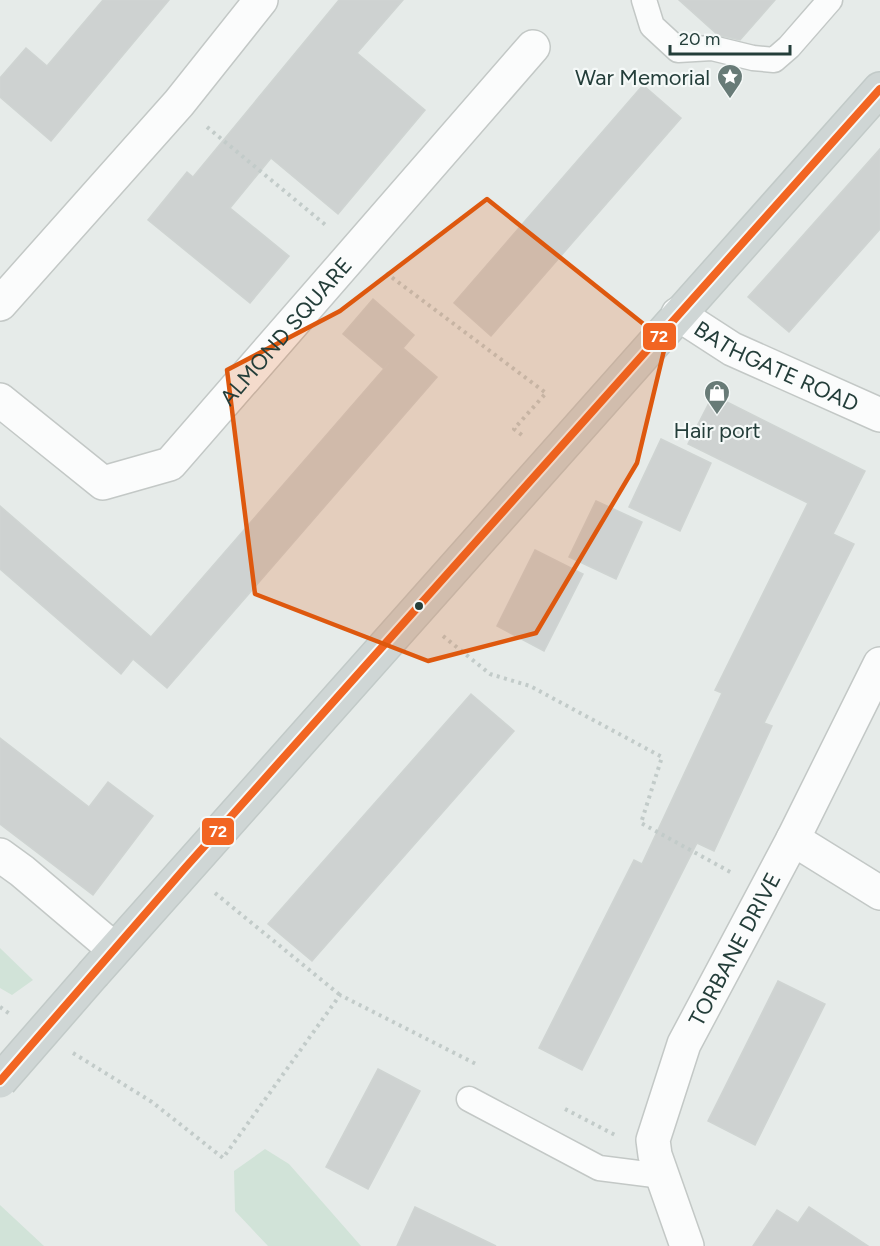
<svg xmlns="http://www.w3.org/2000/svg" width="880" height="1246" viewBox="0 0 880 1246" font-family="Figtree,sans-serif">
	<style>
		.green { fill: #d1e3d8 }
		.building { fill: #ced2d1; stroke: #cfd4d2; stroke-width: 1.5 }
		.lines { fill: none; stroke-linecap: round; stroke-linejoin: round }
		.service-casing { stroke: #c3c8c6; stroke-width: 27 }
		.minor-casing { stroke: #c3c8c6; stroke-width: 36 }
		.primary-casing { stroke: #c2cac8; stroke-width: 36 }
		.path { stroke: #c2cbc9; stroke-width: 4; stroke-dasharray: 3 4.5; stroke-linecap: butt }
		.service { stroke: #fbfcfc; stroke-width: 24 }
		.minor { stroke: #fbfcfc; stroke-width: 33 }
		.primary { stroke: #cfd6d5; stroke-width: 33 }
		.primary-bridge-casing { stroke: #c2cac8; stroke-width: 36; stroke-linecap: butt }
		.primary-bridge { stroke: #cfd6d5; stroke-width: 33 }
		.bus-1-casing { stroke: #f5f9f8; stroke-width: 12 }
		.bus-1 { stroke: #f26522; stroke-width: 8 }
		.marked { fill: #de580e; fill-opacity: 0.2; stroke: #de580e; stroke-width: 4.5; stroke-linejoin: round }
		.bus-dot { fill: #243e3a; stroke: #f5f9f8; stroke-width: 2 }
		.labels { text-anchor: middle; stroke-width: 4.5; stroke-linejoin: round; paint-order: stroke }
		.poi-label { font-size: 22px; fill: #243e3a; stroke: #f5f9f8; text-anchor: end }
		.street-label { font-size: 22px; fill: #243e3a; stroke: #f5f9f8 }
		.line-badge { stroke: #f5f9f8; stroke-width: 2 }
		.badge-label { font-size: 16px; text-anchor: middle; font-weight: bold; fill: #fff }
	</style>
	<rect width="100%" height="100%" fill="#e6ebe9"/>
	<!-- green -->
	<path class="green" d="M0,948L33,980L12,995L0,988Z
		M265,1149L289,1164L361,1246H268L235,1211L234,1171Z
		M0,1205L44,1246H0Z"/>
	<!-- building -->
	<path class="building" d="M103,0H169L51,141L0,97V78L26,48L47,66Z
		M339,0H403L357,53L425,110L338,214L271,158L230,208L289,256L250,303L148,220L187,172L193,177Z
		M679,0H775L740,40L718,35Z
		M643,85L681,118L491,336L454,303Z
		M880,149V229L789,332L748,297Z
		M373,299L414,335L403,348L437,377L167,688L133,659L121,674L0,569V506L151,637L389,363L384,369L343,334Z
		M713,395L865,471L833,534L854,544L764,723L772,726L714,851L697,843L582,1070L539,1048L634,860L642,864L722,693L715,690L808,503L688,444Z
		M661,439L711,463L680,531L629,507Z
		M596,501L642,522L616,579L569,557Z
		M535,550L583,574L544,651L497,626Z
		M471,694L514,731L312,961L268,924Z
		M0,738L89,807L108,782L153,816L93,895L0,824Z
		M778,981L825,1004L755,1145L708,1121Z
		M378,1069L420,1091L368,1189L326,1167Z
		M415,1207L496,1246H397Z
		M809,1207L868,1246H753L777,1210L798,1223Z"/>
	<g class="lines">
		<defs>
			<path id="service" d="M644,0L652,26L678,50L712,48L753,58L774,60L789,47L830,0
				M469,1099L599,1168L662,1176"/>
			<g id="minor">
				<path d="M0,304L179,103L261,0"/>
				<path id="s1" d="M678,314L732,349L880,415"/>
				<path id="s2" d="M0,400L103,483L170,464L533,47"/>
				<path d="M793,839L880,893"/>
				<path d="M0,855L22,871L114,949"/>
				<path id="s3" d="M687,1246L655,1155L653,1140L684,1044L793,839L880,664"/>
			</g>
			<path id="primary" d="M94,973L880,89"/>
		</defs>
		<!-- service casing -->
		<use href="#service" class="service-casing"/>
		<!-- minor casing -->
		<use href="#minor" class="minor-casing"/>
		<!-- primary casing -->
		<use href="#primary" class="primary-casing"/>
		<!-- path -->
		<path class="path" d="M207,127L328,227
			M386,273L546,393L514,429L523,436
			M443,636L490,674L530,686L662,757L641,823L734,874
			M215,893L340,995
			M0,1007L10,1014
			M73,1053L152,1102L223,1158L340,995L478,1065
			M565,1109L617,1136"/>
		<!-- service -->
		<use href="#service" class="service"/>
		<!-- minor -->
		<use href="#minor" class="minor"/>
		<!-- primary -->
		<use href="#primary" class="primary"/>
		<defs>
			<path id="primary-bridge" d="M0,1081L94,973"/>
		</defs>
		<!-- primary-bridge casing -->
		<use href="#primary-bridge" class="primary-bridge-casing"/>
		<!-- primary-bridge -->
		<use href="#primary-bridge" class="primary-bridge"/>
		<defs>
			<path id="bus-1" d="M0,1081L185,868L880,89"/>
		</defs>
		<!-- bus-1 casing -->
		<use href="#bus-1" class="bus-1-casing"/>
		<!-- bus-1 -->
		<use href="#bus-1" class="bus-1"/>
	</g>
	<!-- marked area -->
	<path class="marked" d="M487,199L666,342L637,463L536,633L428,661L255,594L227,370L340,311Z"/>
	<!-- icons -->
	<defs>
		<symbol id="sight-pin" viewBox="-11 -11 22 30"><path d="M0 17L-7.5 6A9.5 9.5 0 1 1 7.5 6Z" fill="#687b77" stroke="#f5f9f8"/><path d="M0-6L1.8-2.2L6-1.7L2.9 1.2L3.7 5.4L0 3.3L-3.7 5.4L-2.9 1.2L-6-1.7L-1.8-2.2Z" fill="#fff"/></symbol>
		<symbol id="shop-pin" viewBox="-11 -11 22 30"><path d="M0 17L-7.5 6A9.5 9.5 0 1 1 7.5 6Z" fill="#687b77" stroke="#f5f9f8"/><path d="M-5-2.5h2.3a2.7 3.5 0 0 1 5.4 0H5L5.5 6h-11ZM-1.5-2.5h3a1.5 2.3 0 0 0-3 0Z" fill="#fff"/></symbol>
	</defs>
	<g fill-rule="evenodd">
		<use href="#sight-pin" x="715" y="62" width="30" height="40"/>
		<use href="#shop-pin" x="702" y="378" width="30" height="40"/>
	</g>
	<!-- markers -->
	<circle class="bus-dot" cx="419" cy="606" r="5"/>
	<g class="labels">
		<!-- poi labels -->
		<g class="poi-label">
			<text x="710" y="85">War Memorial</text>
			<text x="717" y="438" text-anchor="middle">Hair port</text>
		</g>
		<!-- street labels -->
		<g class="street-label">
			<text dy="8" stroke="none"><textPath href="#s2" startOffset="378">ALMOND SQUARE</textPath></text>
			<text dy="8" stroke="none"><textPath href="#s1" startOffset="112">BATHGATE ROAD</textPath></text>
			<text dy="8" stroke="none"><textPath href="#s3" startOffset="320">TORBANE DRIVE</textPath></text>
		</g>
	</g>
	<g class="line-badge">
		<rect x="642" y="322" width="35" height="29" rx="6" fill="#f26522"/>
		<rect x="201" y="817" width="34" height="29" rx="6" fill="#f26522"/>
	</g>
	<g class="badge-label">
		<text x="659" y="342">72</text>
		<text x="218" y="837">72</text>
	</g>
	<!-- scale -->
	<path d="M670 45v9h120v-9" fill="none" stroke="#243e3a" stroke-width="3"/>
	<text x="679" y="45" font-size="18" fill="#243e3a" stroke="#f5f9f8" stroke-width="4.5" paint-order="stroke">20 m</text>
</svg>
